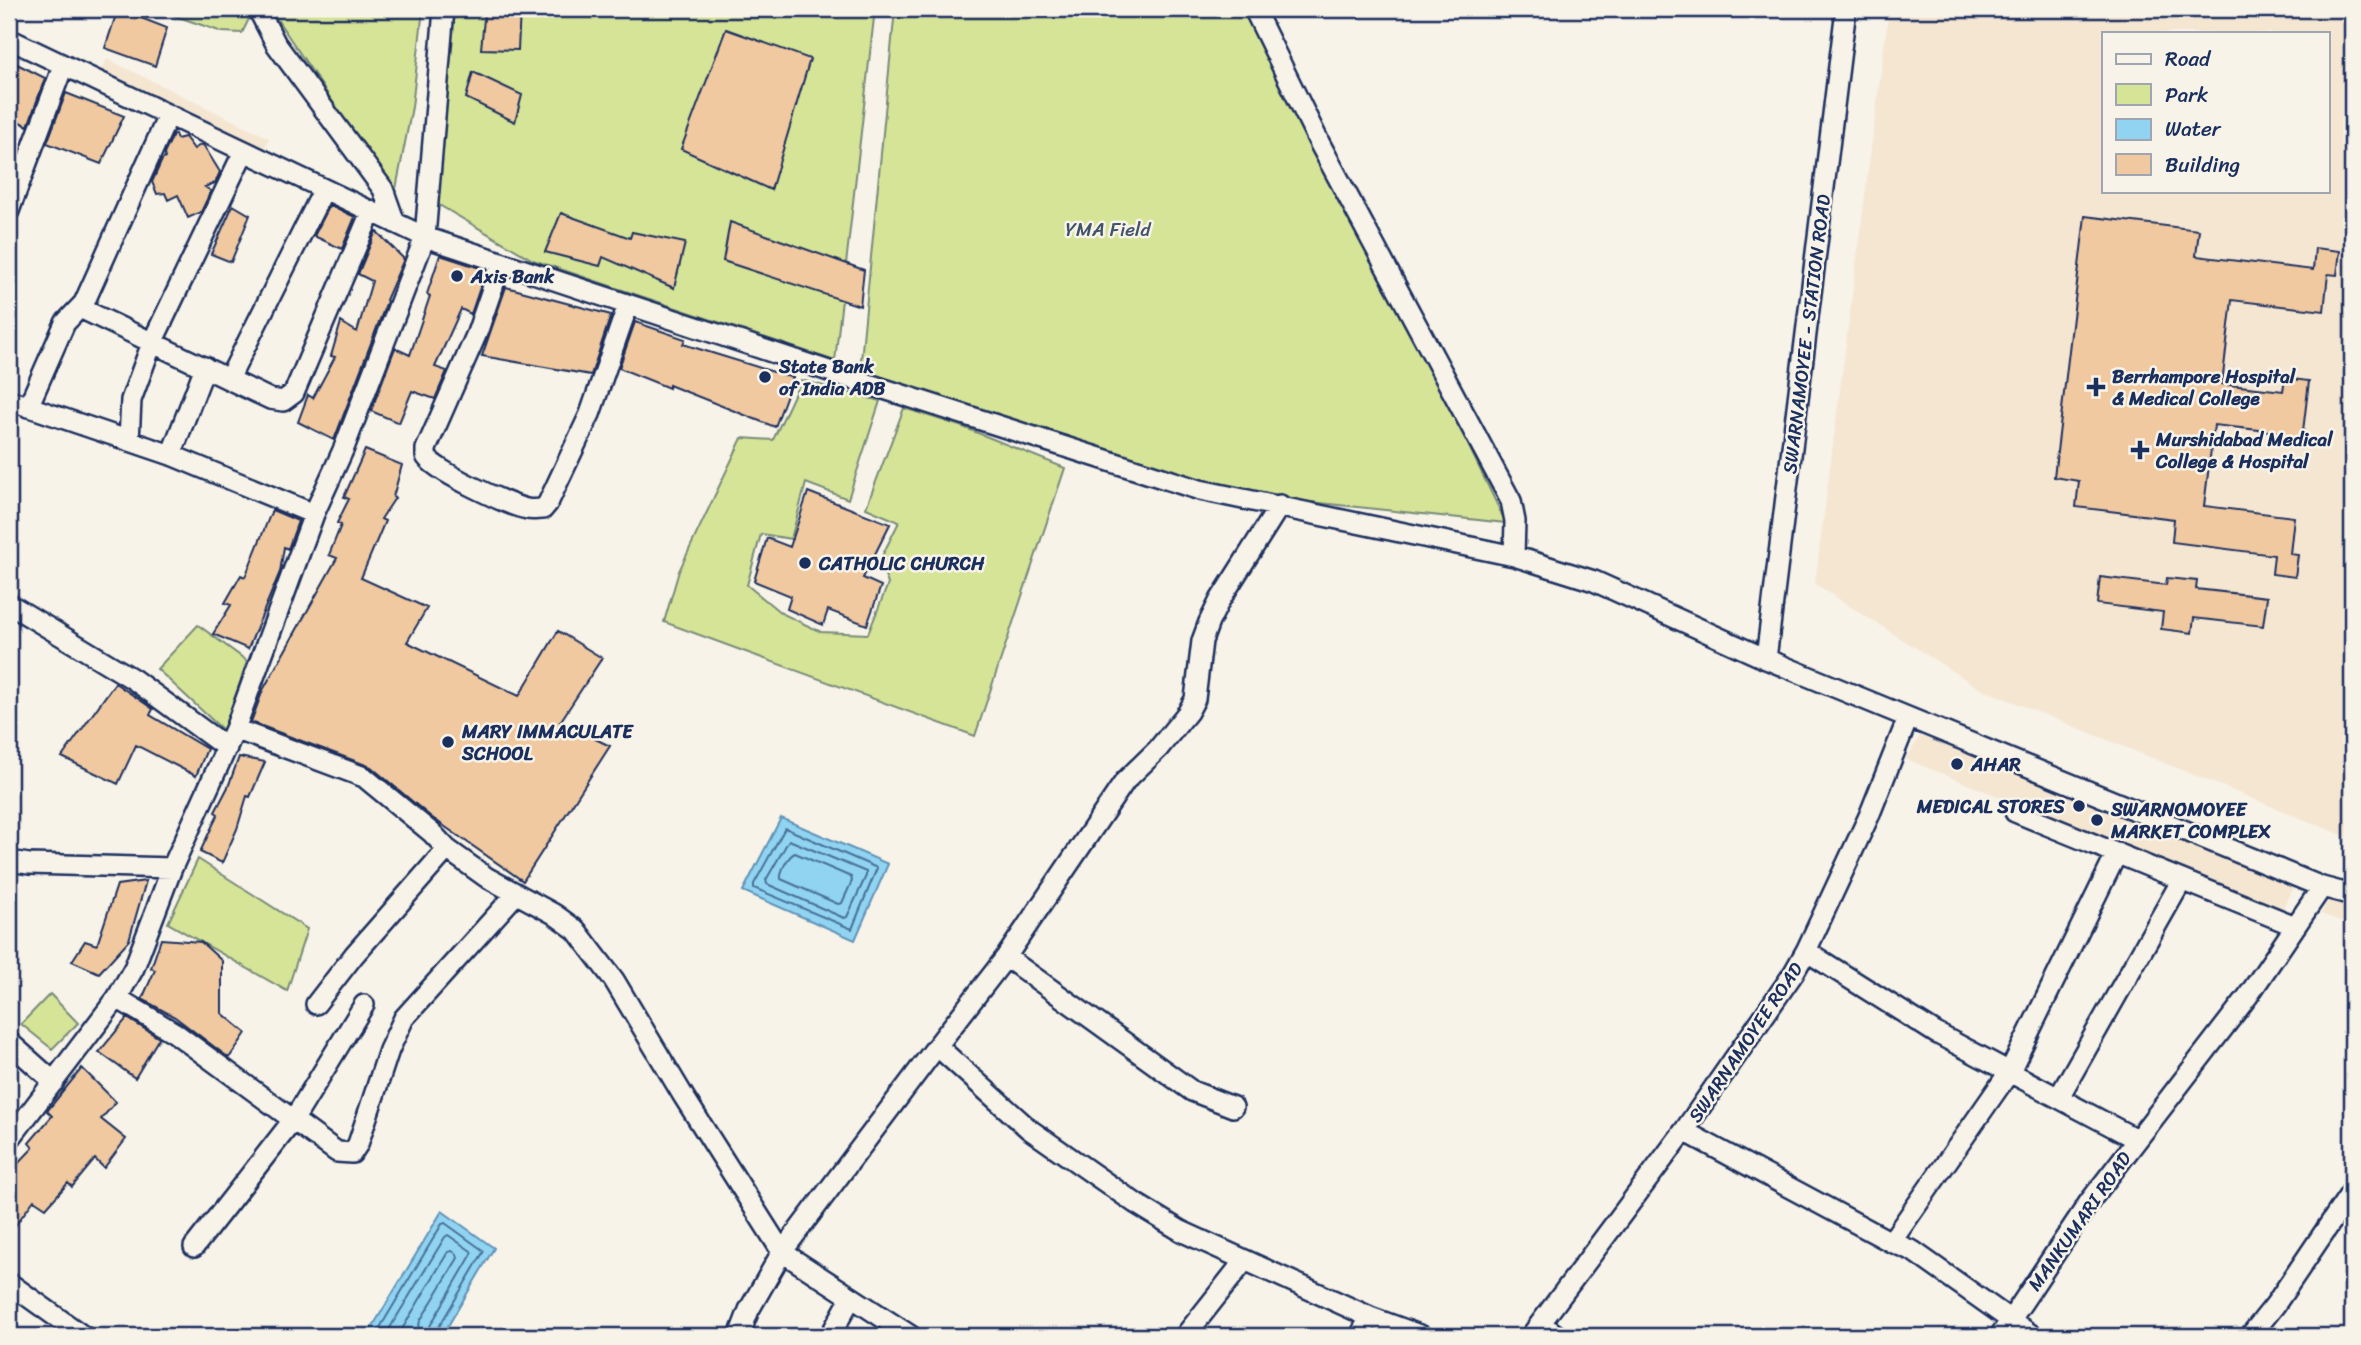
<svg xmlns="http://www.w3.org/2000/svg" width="2361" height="1345" viewBox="0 0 2361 1345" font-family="Sriracha,sans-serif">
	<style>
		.built { fill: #f5e6d2; fill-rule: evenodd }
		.green { fill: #d6e497; stroke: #788a7a; stroke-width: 2 }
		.water { fill: #90d4f2; stroke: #6192b7; stroke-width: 2 }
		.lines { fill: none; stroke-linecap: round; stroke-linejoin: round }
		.shore { stroke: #4a7199; stroke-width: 2 }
		.building { fill: #f0c9a0; stroke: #1b2f5e; stroke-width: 2 }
		.minor-casing { stroke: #1b2f5e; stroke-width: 24 }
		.minor { stroke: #f7f3e8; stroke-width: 19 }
		.poi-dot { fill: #1b2f5e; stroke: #f7f3e8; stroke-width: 2.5 }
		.labels { text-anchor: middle; stroke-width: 5; stroke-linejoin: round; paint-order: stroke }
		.park-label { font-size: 19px; fill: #405369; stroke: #f7f3e8 }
		.poi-label { font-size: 19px; font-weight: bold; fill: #1b2f5e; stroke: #f7f3e8; text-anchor: start }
		.street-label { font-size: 19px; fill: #1b2f5e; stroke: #f7f3e8 }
	</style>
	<rect width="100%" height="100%" fill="#f7f3e8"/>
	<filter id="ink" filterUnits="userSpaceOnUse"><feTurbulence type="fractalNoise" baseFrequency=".0143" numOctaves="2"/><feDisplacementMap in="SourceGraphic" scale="14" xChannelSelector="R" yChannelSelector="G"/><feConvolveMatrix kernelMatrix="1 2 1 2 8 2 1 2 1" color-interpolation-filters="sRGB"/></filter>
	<g filter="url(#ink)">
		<!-- built -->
		<path class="built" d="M1889,9H2352V839L1979,688L1815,584ZM2104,33H2328V191H2104Z
			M107,59L269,138L261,156L99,74Z
			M1920,736L2297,881L2281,911L1906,759Z
			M2337,884L2352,889V925L2321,914Z"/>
		<!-- green -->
		<path class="green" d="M155,9H247L250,17L242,33L222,32Z
			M270,9H423L412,107L395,194Z
			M441,9H875L835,361L533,260L422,195Z
			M895,9H1246L1459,426L1506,523L1200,490L859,381Z
			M801,380L880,401L848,499L806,483L791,539L761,534L747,585L781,613L821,632L868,634L888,584L880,560L899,522L866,508L904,408L963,427L1065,468L975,736L664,622L679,571L742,438L773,440Z
			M198,625L247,661L224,731L157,669Z
			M198,859L307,929L287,991L168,923Z
			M50,994L78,1023L52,1049L21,1024Z"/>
		<!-- water -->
		<path class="water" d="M781,818L888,864L855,940L743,891Z
			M442,1211L494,1248L442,1336H367Z"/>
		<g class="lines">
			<!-- shore -->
			<path class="shore" d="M785,828L877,868L852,929L754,888V884Z
				M789,840L866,872V876L847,917L844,918L767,884L766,880Z
				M795,853L851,877L852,881L842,903L838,904L781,879C780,871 788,856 795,853Z
				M375,1336L442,1224L445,1223L484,1251L437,1330L436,1336
				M385,1336L445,1237L448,1235L471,1251L472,1254L430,1326L428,1336
				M398,1336L448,1252L452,1251L457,1254L458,1258L420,1321L417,1336"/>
		</g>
		<!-- building -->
		<path class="building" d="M118,9L167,28L155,66L105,48Z
			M485,9H520L518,50L481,49Z
			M726,29L810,59L771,190L681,149Z
			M9,60L45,78L28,126L9,117Z
			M473,72L522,95L515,122L466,98Z
			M66,93L124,116L101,164L47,143Z
			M175,134L177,139L185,137L194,149L202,144L204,146L220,172L215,183L205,187L211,191L201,212L188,218L178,195L168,200L165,193L157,194L152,182L162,160L165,158L164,154L173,135Z
			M233,205L250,215L231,262L211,254Z
			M330,205L355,217L342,249L314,236Z
			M561,213L630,238L632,232L685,243L674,288L603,257L600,266L545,252Z
			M2085,216L2199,230L2196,256L2313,270L2315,248L2340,251L2337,275L2328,274L2324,311L2232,300L2222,384L2283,391L2285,378L2309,381L2301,448L2276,445L2277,432L2214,425L2204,506L2294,517L2290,554L2298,555L2295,577L2272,574L2274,555L2172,542L2174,519L2076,507L2079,481L2054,477Z
			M730,222L864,270L860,306L723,261Z
			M376,231L404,259L386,300L387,301L334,440L298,422L308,395L313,398L335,357L331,356L341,322L357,332L372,281L358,274Z
			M440,255L486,270L471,314L461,309L435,367L447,371L435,399L412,391L399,423L371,411L395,348L410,355L430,296L427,294Z
			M506,287L611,315L591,375L482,356Z
			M635,322L685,339L683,344L793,378L775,427L669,385V388L619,368Z
			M365,450L402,465L393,497L395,498L381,519L385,521L361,578L427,608L407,642L519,696L558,631L602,658L560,722L610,746L523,881L431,817L371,767L251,722L263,690L337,558L329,555L341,525L337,523L349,499L344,497Z
			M808,492L890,524L863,578L881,586L867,625L828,610L823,625L787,609L791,596L754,581L767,538L790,547Z
			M272,510L298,521L288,549L284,547L280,572L248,649L213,634L231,605L225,603L241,575L245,577Z
			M2100,577L2166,585L2167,578L2197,581L2196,589L2267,597L2263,626L2194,618L2192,633L2161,629L2163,612L2097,604Z
			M115,683L153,709L150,715L207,749L196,776L136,745L118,784L62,757Z
			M239,757L265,762L250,797L247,796L237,829L222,863L200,852L218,814L215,812L228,787Z
			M146,881L129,940L99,973L72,961L85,941L97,945L117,885Z
			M161,939L201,942L222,961V1013L246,1033L229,1058L175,1017L142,999L155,970L151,968Z
			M127,1018L159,1038L135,1078L99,1052Z
			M82,1068L116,1102L101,1119L126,1139L104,1168L95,1159L72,1187L68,1183L46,1208L34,1200L9,1234V1173L33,1148L29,1143L52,1116L47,1111Z"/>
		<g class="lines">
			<defs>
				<path id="minor" d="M258,9L276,44L383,189L395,223
					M1254,9L1320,144L1511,501L1515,521L1514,556
					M9,39L425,237L859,381L1200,490L1514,556L1594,581L1766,659L2322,887L2352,895
					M9,211L63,66
					M501,263L477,333L426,449V456C432,470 510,506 527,509C532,510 538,509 543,509L548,503L590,414L628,305
					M80,308L270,399L283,401L294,393L371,212
					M229,379L324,189
					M9,400L171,455L314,514
					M28,407L65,323L84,303L168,116
					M129,441L131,400L152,343L244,151
					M171,455L205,367
					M1280,505L1220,600L1209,622L1202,641L1195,699L1188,712L1158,749L1125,781L1006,957L937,1046L1029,1129L1135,1203L1181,1231L1370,1317L1422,1336
					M9,604L133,679L227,748
					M1766,659L1846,9
					M235,729L364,777L432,833L447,849L486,877L554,914L576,930L614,980L684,1097L782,1252L937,1046
					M2015,812L2295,926
					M9,861L29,864L172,868
					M1806,951L1936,1033L2136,1139
					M1006,957L1192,1091L1233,1107
					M117,998L175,1033L337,1152L352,1153L358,1144L389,1050L404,1018L515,895
					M316,1004L354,955L447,849
					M9,1042L54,1082
					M2059,1097L2182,880
					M1684,1131L1891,1242L1913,1251L2033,1336
					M9,1140L117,998L134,968L172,868L235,729L314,514L344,448L425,237L444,9
					M1891,1242L2010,1071L2117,853
					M194,1247L294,1119L364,1005
					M9,1283L83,1336
					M1541,1324L1558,1336
					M739,1336L749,1310L782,1252L911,1336
					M830,1336L851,1298
					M1185,1336L1245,1260
					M1360,1336L1370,1317
					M1531,1336L1684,1131L1793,974L1806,951L1869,816L1908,718
					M2000,1336L2090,1201L2248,996L2322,887
					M2250,1336L2275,1305L2352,1191"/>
			</defs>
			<!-- minor casing -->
			<use href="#minor" class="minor-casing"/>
			<!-- minor -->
			<use href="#minor" class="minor"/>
		</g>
	</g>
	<!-- markers -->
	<g class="poi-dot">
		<circle cx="457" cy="276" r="7"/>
		<circle cx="765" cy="377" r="7"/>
		<path d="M2092.5 376.5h7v7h7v7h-7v7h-7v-7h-7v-7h7z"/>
		<path d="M2136.5 439.5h7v7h7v7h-7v7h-7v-7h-7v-7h7z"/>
		<circle cx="805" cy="563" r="7"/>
		<circle cx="448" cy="742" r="7"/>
		<circle cx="1957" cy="764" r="7"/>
		<circle cx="2079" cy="806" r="7"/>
		<circle cx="2097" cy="820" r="7"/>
	</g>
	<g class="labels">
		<!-- park labels -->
		<g class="park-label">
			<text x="1108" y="236">YMA Field</text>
		</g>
		<!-- poi labels -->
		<g class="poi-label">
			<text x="471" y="283">Axis Bank</text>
			<text x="779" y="373">State Bank<tspan x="779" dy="22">of India ADB</tspan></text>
			<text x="2112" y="383">Berrhampore Hospital<tspan x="2112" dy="22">&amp; Medical College</tspan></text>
			<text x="2156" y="446">Murshidabad Medical<tspan x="2156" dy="22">College &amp; Hospital</tspan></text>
			<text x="819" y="570">CATHOLIC CHURCH</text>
			<text x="462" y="738">MARY IMMACULATE<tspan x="462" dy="22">SCHOOL</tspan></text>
			<text x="1971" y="771">AHAR</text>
			<text x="2065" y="813" text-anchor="end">MEDICAL STORES</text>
			<text x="2111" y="816">SWARNOMOYEE<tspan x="2111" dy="22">MARKET COMPLEX</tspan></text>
		</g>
		<!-- street labels -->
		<g class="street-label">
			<text transform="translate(1806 334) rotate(-83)" y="7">SWARNAMOYEE - STATION ROAD</text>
			<text transform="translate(1745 1042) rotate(-56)" y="7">SWARNAMOYEE ROAD</text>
			<text transform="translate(2079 1221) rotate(-55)" y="7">MANKUMARI ROAD</text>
		</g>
	</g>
	<!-- margin -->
	<rect width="2361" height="1345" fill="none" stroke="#f7f3e8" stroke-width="35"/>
	<rect x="18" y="18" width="2326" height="1310" fill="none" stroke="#1b2f5e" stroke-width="2.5" filter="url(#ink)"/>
	<!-- legend -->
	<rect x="2102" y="32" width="228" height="161" fill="#f7f3e8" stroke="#9fa5b1" stroke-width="2"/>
	<rect x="2116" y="54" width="35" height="10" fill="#f7f3e8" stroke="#9fa5b1" stroke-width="2"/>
	<text x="2165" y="66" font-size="21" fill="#1b2f5e">Road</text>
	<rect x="2116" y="84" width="35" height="21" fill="#d6e497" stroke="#9fa5b1" stroke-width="2"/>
	<text x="2165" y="102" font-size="21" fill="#1b2f5e">Park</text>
	<rect x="2116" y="119" width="35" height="21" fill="#90d4f2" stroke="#9fa5b1" stroke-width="2"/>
	<text x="2165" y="136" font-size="21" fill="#1b2f5e">Water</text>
	<rect x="2116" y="154" width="35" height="21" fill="#f0c9a0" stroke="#9fa5b1" stroke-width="2"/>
	<text x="2165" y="172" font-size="21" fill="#1b2f5e">Building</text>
</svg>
